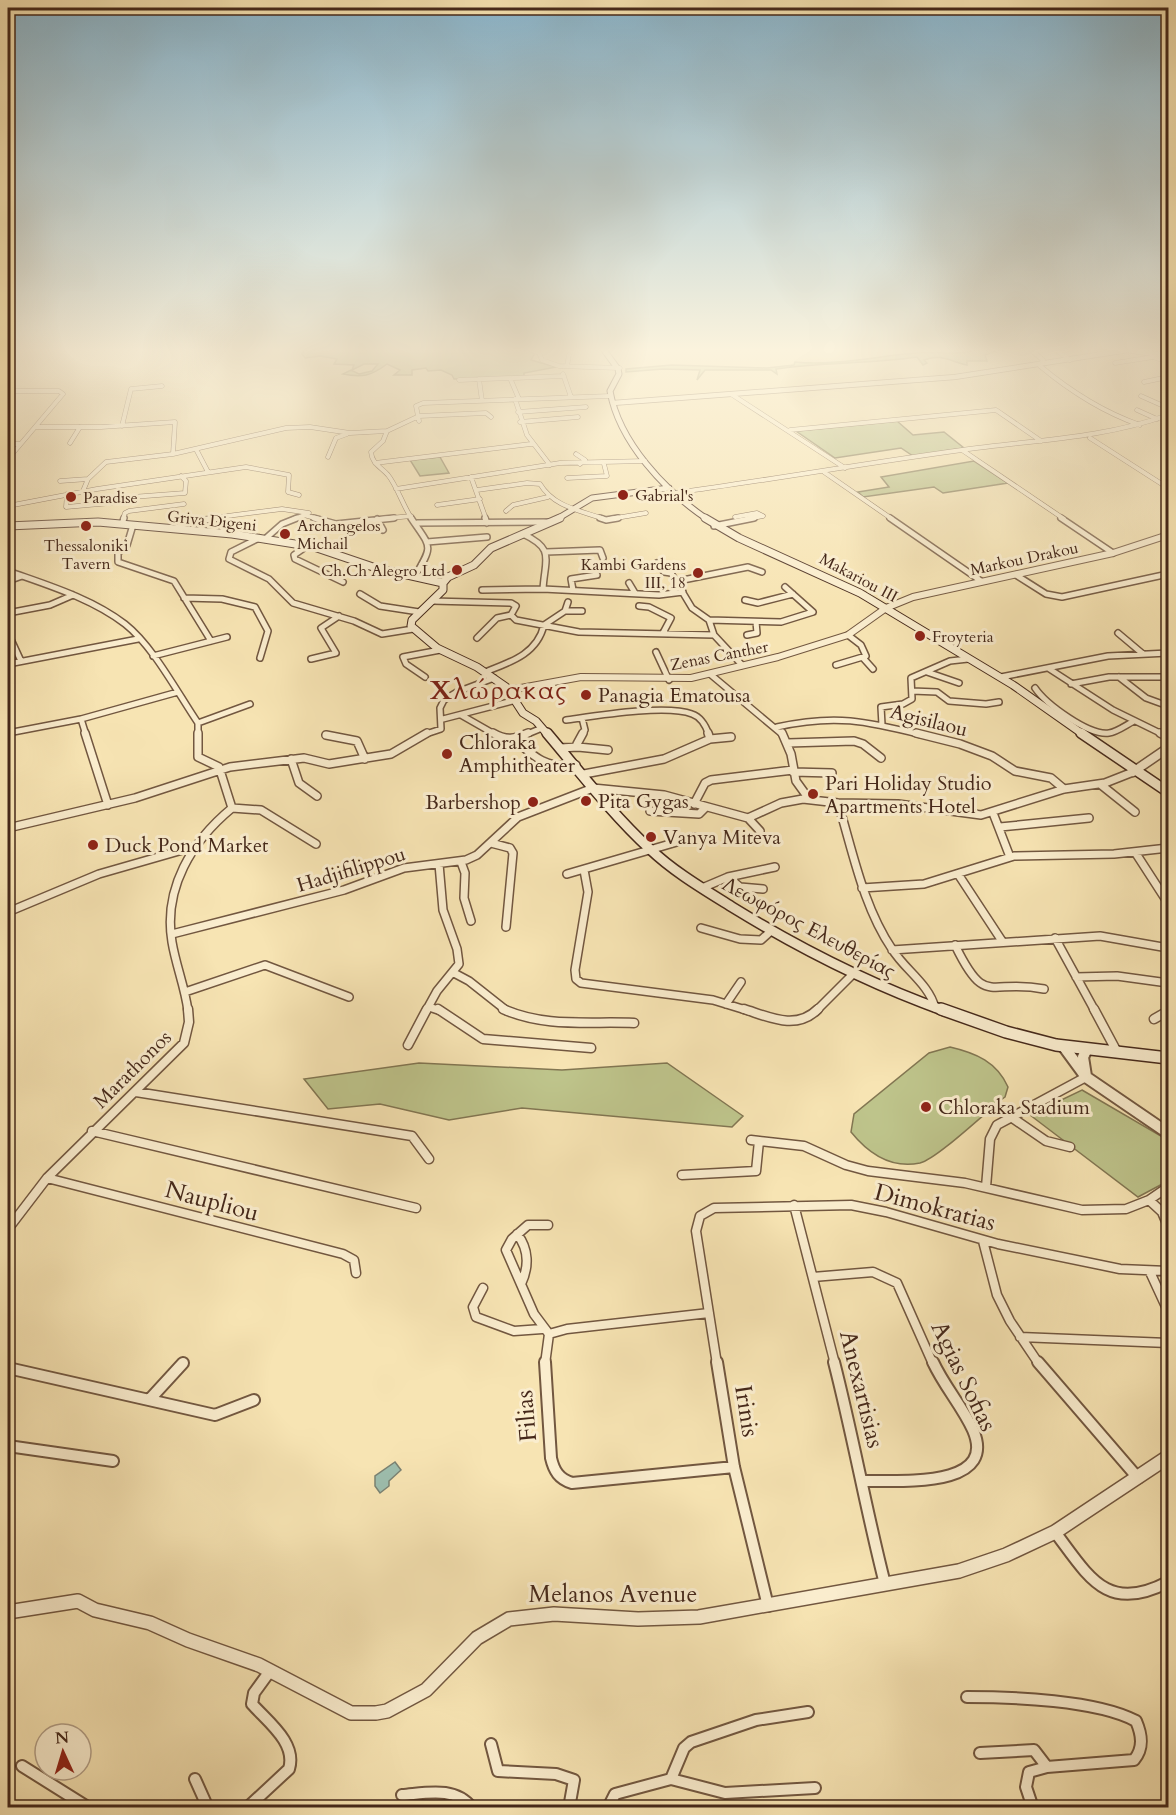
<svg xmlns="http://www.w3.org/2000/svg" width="1176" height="1815" viewBox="0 0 1176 1815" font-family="Cardo,serif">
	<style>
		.green { fill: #bec48b; stroke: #827652; stroke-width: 1.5 }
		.water { fill: #9dbeae; stroke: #7a8273; stroke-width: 1.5 }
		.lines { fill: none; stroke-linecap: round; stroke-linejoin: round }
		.minor-far4-casing { stroke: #725740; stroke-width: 5 }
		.minor-far3-casing { stroke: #725740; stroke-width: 8 }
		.minor-far2-casing { stroke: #725740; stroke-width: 10 }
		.minor-far1-casing { stroke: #725740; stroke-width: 11 }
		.minor-casing { stroke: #725740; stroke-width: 14 }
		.tertiary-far4-casing { stroke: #725740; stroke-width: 6 }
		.tertiary-far3-casing { stroke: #725740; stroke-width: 8 }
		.tertiary-far2-casing { stroke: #725740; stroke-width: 11 }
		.tertiary-far1-casing { stroke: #725740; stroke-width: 14 }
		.tertiary-casing { stroke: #725740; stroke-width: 16 }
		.secondary-far3-casing { stroke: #45281a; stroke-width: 7 }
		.secondary-far2-casing { stroke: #45281a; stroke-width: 9 }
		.secondary-far1-casing { stroke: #45281a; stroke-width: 12 }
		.secondary-casing { stroke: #45281a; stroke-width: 14 }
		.minor-far4 { stroke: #faedce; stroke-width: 4 }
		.minor-far3 { stroke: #faedce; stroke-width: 5 }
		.minor-far2 { stroke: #faedce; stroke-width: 7 }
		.minor-far1 { stroke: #faedce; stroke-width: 8 }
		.minor { stroke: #faedce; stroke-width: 10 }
		.tertiary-far4 { stroke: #faedce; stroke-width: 4.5 }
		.tertiary-far3 { stroke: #faedce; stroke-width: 6 }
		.tertiary-far2 { stroke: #faedce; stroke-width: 8 }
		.tertiary-far1 { stroke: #faedce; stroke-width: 10 }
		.tertiary { stroke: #faedce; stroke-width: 13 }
		.secondary-far3 { stroke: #faedce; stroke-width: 5 }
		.secondary-far2 { stroke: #faedce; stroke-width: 7 }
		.secondary-far1 { stroke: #faedce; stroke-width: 9 }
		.secondary { stroke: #faedce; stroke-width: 11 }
		.poi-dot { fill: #8f2418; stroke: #faedce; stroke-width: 2 }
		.labels { text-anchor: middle; stroke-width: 6; stroke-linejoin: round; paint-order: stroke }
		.far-poi-label { font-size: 16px; fill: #45281a; stroke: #faedce; text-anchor: start }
		.far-street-label { font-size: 16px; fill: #45281a; stroke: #faedce }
		.poi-label { font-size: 20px; fill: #45281a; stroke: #faedce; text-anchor: start }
		.street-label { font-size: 20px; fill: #45281a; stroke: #faedce }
		.near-street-label { font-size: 24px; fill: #45281a; stroke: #faedce }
		.district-label { font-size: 26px; font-weight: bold; letter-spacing: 1.5px; fill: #7a1f14; stroke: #faedce }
	</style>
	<rect width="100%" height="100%" fill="#f7e4b3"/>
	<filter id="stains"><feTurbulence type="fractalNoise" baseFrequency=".00333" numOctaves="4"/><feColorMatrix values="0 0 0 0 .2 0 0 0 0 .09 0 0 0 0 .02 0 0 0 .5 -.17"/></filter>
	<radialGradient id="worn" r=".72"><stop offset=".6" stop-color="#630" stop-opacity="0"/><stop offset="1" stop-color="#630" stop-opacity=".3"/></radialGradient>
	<!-- green -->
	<path class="green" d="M305,350H527L535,353L531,360L556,367L524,373V376L454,379L452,375L441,370L428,371L426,368L412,370V375H394L400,370L387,364C371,376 362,378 343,374L351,370L359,374L372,371L378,364H364L352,370L354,365L334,364L337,359L320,356L305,358L302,354Z
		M977,350H999L985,355L987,361H967V365C952,362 940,353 924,360L927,363L923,365L917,357C870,364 823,362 776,369L777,374L771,370H705L697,380L700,370L663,369L626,372V369L672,365L767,368L794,365L795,362C835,366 877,356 916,353C937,351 957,356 977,350Z
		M897,421L913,435L944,432L964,448L913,456L901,448L835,458L796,431Z
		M440,457L449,473L420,476L410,460Z
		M974,461L1008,483L943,493L934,487L863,497L858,492L889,487L881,477Z
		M950,1047C976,1053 997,1062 1008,1087L1005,1097C988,1110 937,1159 920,1163C891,1169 868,1153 851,1132L854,1114L929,1053Z
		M419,1063L562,1070L667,1063L743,1116L732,1127L522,1108L449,1120L380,1104L328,1109L304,1079Z
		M1082,1090L1161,1136L1168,1143V1181L1138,1197L1030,1115Z"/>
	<!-- water -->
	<path class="water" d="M395,1462L401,1470L389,1481V1486L380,1493L375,1486V1476Z"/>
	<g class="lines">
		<defs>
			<path id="minor-far4" d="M531,350L539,353L542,360L559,366L620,368
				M1031,350L1043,360L1040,366C1070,391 1103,412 1140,425
				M1056,350L1070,360
				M1155,356L1153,357L1168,362
				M1115,363L1153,357
				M567,366L569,355
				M563,374L571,397
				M510,378L519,399
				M479,379L482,401
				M459,380L564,376
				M1144,382L1168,377
				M8,391H59L63,394L8,459
				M731,394L845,468
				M1141,396L1168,408
				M515,399L527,435L550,465
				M1137,410L1157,419
				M518,412L586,407
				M419,421L416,406L423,403L610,396
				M520,422L578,417
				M122,426L131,389L162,386
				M35,427H101L175,422L173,454L286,428L310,427L350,433L387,431
				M790,430L996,410L1041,441
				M1090,438L1168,488
				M70,443L80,427
				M8,444H20
				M962,450L1064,519
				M197,451L208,472
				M576,454L585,460L580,464
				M328,457L336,438L347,434
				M375,463L531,444
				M824,472L892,519
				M471,477L486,519
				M567,478L607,476L604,464
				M88,479L106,462L173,454
				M60,481L88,479L83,491
				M396,489L560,463L645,461
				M477,490L527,483L540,484C554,507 579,510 604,519
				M674,493C770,480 866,463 962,450C1032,440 1101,439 1168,415
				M67,494L66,507L111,503
				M132,497L185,493L186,481L181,476
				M437,505L480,499
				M8,506L97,489L246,467L289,475L288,492L299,495
				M506,511L513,505L548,497
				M304,515L319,519
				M735,517L757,513L763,516L747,519
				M123,519L125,513L129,511L184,504
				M204,519L282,509L309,513
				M294,519L307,514
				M380,519L411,516
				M412,519C403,506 397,486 388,475C381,467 372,464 371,452L383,441L387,431L419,416L486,413L491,417
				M610,519L646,513"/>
			<path id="minor-far3" d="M314,518L336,524L394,518
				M411,518C431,548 434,544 415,576
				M485,518L487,523
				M600,518L606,520L618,518
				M890,518L981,581
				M1061,518L1113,553
				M377,519L383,530
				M417,523L551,522
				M122,524L124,518
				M133,525L127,545L118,553V562L174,581L211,641
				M714,526L754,518
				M175,528L191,522L220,518
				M523,534C555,549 545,558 543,589
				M259,538L231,552L229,559L269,579L293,603L354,621L382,634L413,629
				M265,539L282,524L297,518
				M427,542L487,537
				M307,546L294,555L295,559L343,582
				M546,552L600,550L603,558
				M657,563L664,572L671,573L692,608L709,620L714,635L742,665
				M8,571C47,585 91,598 125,624C153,646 177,692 198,723V735
				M1016,575L1046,594L1062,597L1168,574
				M8,581L22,576
				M678,581L748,567L762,572
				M629,583L635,593
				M482,590L543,589L659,595L683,592
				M573,590L571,579L597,575
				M360,594L380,606L419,612
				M184,598L222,599L255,607L268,631L260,658
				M745,600L758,603L793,594
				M432,601L511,603L516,606L511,615L516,620L579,632L714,635
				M639,606L649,607L671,618L663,633
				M565,611H582
				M8,613L50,605L73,595
				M709,620L781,622L813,612L785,587
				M8,633L21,661
				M1118,633L1143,654
				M747,635L757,633L756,622
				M477,638L497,618L511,615
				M656,652L669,680
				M153,656L227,637
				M311,659L336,653L321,628L339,616
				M864,659L873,669
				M8,664L138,639
				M836,665L866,656L861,645L848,635
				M1048,668L1113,710L1164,735
				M485,672C511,662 537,654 544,625L565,611L568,602
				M927,672L959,683
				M710,674L783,735
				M425,677L406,664L403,657L440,650
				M1001,677L1108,656L1168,653
				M1119,677L1146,698L1168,706
				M1071,684L1109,677H1168
				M1035,688C1046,704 1089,736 1109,733C1117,732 1126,725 1134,721
				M912,691L937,692L949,701L986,704L999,702
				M461,715L496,735
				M582,718L585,730L582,735
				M81,719L86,735
				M443,719L516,700
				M566,720C595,716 666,704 692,714C701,717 706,726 709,735
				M198,723L250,704
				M882,725L881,707L903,704L912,699L911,678L950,661L968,659
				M777,727C835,714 866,721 922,735
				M8,733L81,719L178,692
				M423,735L441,729L440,708L444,700L457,692L494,678
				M525,735L542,728"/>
			<path id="minor-far2" d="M85,733L108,805
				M493,733C507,741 514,739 528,733
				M708,733L710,739
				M782,733L791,754L796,781L809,799
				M916,733L960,744L992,756L1015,771L1051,778L1064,789
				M1160,733L1168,737
				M326,735L357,741L365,759
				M514,739C535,758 547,769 576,765
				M788,743L854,741L863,744L881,758
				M577,744L583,733
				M560,748L578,747L608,750
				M291,759L299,783L317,796
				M793,772L832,773
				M584,774L664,759L710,739L731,737
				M1100,784L1135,812
				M838,803C853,852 863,906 892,949C905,970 929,984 935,1008
				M694,804L705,783L711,780L793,770
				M232,808L261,810L316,844
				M650,811L699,814L706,807
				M993,813L1010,857
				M748,818L760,831
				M1000,827L1089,818
				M8,828L135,798L230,767L304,758L329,764L391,754L427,733
				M491,843L510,848L513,853L506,927
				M1135,852L1168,903
				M461,862L465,873L464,898L471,921
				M584,870L588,892L575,970L576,979L581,983L713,1000L749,1011
				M567,874L694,837
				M958,874L1002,941
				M728,877L775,867
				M702,888L728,877L740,887L763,889
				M862,888L924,884L1014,856L1114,854L1168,848
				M8,912L99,874L193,847
				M701,928L740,939L761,940L771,931
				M172,934L344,890L404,868L466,860L477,855L518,817L593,788L664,795L748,818L781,803L803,799L838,803L898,804L981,815L1064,789L1105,783L1133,772
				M1055,938L1095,1011
				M955,945C986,1009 989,978 1044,989
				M892,950L1100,936L1168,948
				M454,973L469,981L507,1011
				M1076,977L1117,976L1168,983
				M185,992L265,965L349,997
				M726,1004L741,982
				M429,1007L441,1011
				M188,1011C185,987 176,966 172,942C163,888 192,841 232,808L219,767L198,757V733
				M426,1011L437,991L459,964L457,949L443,910L439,864
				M816,1011L853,974"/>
			<path id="minor-far1" d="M438,1009L483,1039L591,1048
				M503,1009C545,1028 590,1021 634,1023
				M744,1009C769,1017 796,1031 818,1009
				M1094,1009L1117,1052
				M1154,1019L1168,1011
				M408,1045L427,1009
				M136,1092L412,1136L429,1159
				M1011,1117L1046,1141L1070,1147
				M92,1131L416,1208
				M751,1140L804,1146L846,1165L868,1171L965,1183L1082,1210L1126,1209L1149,1200L1168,1187
				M682,1175L756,1171L759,1141
				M47,1178L343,1254L354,1260L356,1273
				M986,1187L990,1139L997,1125L1086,1077
				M1149,1200L1162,1212L1168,1226
				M794,1205L835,1364
				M548,1225H528L512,1239L506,1250L534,1314L549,1334
				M8,1229L47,1178L184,1043L189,1022L188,1009
				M517,1234C529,1249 529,1267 521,1284
				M983,1241L997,1295L1010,1321L1039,1364
				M1150,1272L1168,1311
				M813,1277L873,1272L897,1283L933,1364
				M483,1288L473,1307L476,1317L514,1331L542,1329
				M549,1334L567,1329L709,1313
				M1020,1337L1168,1343
				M545,1364L549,1334
				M717,1364L696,1231L700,1216L714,1208L851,1205L886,1212L998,1244L1120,1269L1168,1271"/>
			<path id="minor" d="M545,1362L551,1458C554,1471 559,1479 572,1483L734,1467
				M717,1362L734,1467L768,1606
				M834,1362C853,1436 866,1510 885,1584
				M1038,1362L1138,1478
				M8,1368L215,1415L254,1400
				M150,1399L183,1363
				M8,1446L113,1461
				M863,1481C895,1480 999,1490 973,1430C962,1406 944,1386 933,1362
				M1055,1532C1089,1577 1107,1614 1168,1582
				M967,1697C1012,1697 1097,1700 1136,1721C1142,1735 1144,1748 1134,1760L1047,1767L1029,1772L1026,1787L1033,1808
				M491,1744L498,1771L556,1774L574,1780L569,1808
				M980,1753L1034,1750L1047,1767
				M22,1766L89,1808
				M195,1779L208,1808
				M671,1779L684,1748L691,1742L756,1720L808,1712
				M402,1795C427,1793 455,1786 472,1808
				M247,1808L289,1769C297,1743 268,1722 252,1704L254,1693L270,1671
				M608,1808L615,1794L671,1779L725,1793L815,1788"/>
			<path id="tertiary-far4" d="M1127,350L1168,356
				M613,403L955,377L1128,350"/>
			<path id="tertiary-far3" d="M510,690L581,677L691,678L778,657L848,635L886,608L913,597L1113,553L1168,535"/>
			<path id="tertiary-far2" d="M1133,772L1168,748"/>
			<path id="tertiary-far1" d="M1064,1047L1086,1077L1168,1133
				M1086,1076L1083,1057L1087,1049"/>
			<path id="tertiary" d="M8,1612L78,1601L95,1610L150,1623L188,1640L259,1665L351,1713H376L387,1711L426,1690L477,1638L509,1619L554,1614L638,1619L699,1617L959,1571L1006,1555L1055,1532L1168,1457"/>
			<path id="secondary-far3" d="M604,350L618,369L619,374L610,391C619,442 665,491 707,519
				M557,519L592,498L669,488"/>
			<path id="secondary-far2" d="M705,518L739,538L860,593L1013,685L1084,735
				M8,526L98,522L232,534L314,547L376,568L443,583
				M548,735L536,721L523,713L506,687L477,667L437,648L411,626L412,620L443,590V583L448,577L474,565L491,548L560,518"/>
			<path id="secondary-far1" d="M547,733C580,772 612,814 650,849C674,872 705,890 732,907C802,950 869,984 945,1011
				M1081,733L1168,792"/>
			<path id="secondary" d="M941,1009L1006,1032L1056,1045L1168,1058"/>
		</defs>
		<!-- minor-far4 casing -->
		<use href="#minor-far4" class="minor-far4-casing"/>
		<!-- minor-far3 casing -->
		<use href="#minor-far3" class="minor-far3-casing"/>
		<!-- minor-far2 casing -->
		<use href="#minor-far2" class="minor-far2-casing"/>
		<!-- minor-far1 casing -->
		<use href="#minor-far1" class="minor-far1-casing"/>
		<!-- minor casing -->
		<use href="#minor" class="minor-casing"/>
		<!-- tertiary-far4 casing -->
		<use href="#tertiary-far4" class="tertiary-far4-casing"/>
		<!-- tertiary-far3 casing -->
		<use href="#tertiary-far3" class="tertiary-far3-casing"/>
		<!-- tertiary-far2 casing -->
		<use href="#tertiary-far2" class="tertiary-far2-casing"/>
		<!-- tertiary-far1 casing -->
		<use href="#tertiary-far1" class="tertiary-far1-casing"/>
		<!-- tertiary casing -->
		<use href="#tertiary" class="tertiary-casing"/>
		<!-- secondary-far3 casing -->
		<use href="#secondary-far3" class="secondary-far3-casing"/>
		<!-- secondary-far2 casing -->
		<use href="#secondary-far2" class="secondary-far2-casing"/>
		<!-- secondary-far1 casing -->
		<use href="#secondary-far1" class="secondary-far1-casing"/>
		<!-- secondary casing -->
		<use href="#secondary" class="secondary-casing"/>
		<!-- minor-far4 -->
		<use href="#minor-far4" class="minor-far4"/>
		<!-- minor-far3 -->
		<use href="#minor-far3" class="minor-far3"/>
		<!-- minor-far2 -->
		<use href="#minor-far2" class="minor-far2"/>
		<!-- minor-far1 -->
		<use href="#minor-far1" class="minor-far1"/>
		<!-- minor -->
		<use href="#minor" class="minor"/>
		<!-- tertiary-far4 -->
		<use href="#tertiary-far4" class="tertiary-far4"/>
		<!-- tertiary-far3 -->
		<use href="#tertiary-far3" class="tertiary-far3"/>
		<!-- tertiary-far2 -->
		<use href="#tertiary-far2" class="tertiary-far2"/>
		<!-- tertiary-far1 -->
		<use href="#tertiary-far1" class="tertiary-far1"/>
		<!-- tertiary -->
		<use href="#tertiary" class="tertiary"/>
		<!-- secondary-far3 -->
		<use href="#secondary-far3" class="secondary-far3"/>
		<!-- secondary-far2 -->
		<use href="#secondary-far2" class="secondary-far2"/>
		<!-- secondary-far1 -->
		<use href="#secondary-far1" class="secondary-far1"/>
		<!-- secondary -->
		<use href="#secondary" class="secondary"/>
	</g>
	<!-- sky -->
	<linearGradient id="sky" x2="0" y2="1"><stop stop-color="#8ab8d1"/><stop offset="0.58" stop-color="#fbf3dd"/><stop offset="1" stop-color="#fbf3dd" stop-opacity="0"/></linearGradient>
	<rect width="1176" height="604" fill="url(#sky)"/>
	<!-- markers -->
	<g class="poi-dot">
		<circle cx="623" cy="495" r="6"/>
		<circle cx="71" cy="497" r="6"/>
		<circle cx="86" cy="526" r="6"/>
		<circle cx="285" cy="534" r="6"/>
		<circle cx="457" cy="570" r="6"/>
		<circle cx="698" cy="573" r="6"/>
		<circle cx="920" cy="636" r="6"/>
		<circle cx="586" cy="695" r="6"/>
		<circle cx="447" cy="754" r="6"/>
		<circle cx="813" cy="794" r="6"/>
		<circle cx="586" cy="801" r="6"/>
		<circle cx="533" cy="802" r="6"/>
		<circle cx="651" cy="837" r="6"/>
		<circle cx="93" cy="845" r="6"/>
		<circle cx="926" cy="1107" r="6"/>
	</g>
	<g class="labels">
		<!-- far-poi labels -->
		<g class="far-poi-label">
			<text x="635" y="501">Gabrial's</text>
			<text x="83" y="503">Paradise</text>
			<text x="297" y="531">Archangelos<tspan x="297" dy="18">Michail</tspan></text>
			<text x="86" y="551" text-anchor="middle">Thessaloniki<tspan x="86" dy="18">Tavern</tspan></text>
			<text x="686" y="570" text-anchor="end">Kambi Gardens<tspan x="686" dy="18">III, 18</tspan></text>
			<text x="445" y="576" text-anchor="end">Ch.Ch Alegro Ltd</text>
			<text x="932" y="642">Froyteria</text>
		</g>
		<!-- far-street labels -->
		<g class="far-street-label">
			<text transform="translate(212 520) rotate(6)" y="6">Griva Digeni</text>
			<text transform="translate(1024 558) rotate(-12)" y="6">Markou Drakou</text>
			<text transform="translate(859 577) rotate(28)" y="6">Makariou III</text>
			<text transform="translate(719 655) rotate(-11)" y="6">Zenas Canther</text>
		</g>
		<!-- poi labels -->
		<g class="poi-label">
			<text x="598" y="702">Panagia Ematousa</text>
			<text x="459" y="749">Chloraka<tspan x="459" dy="23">Amphitheater</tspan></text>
			<text x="825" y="790">Pari Holiday Studio<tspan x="825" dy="23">Apartments Hotel</tspan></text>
			<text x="598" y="808">Pita Gygas</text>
			<text x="521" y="809" text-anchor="end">Barbershop</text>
			<text x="663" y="844">Vanya Miteva</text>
			<text x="105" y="852">Duck Pond Market</text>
			<text x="938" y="1114">Chloraka Stadium</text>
		</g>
		<!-- street labels -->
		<g class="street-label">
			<text transform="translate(929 720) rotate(14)" y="7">Agisilaou</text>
			<text transform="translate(351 869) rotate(-17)" y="7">Hadjifilippou</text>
			<text transform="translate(809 927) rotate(28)" y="7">Λεωφόρος Ελευθερίας</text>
			<text transform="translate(132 1069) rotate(-45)" y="7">Marathonos</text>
		</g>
		<!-- near-street labels -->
		<g class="near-street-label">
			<text transform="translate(212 1201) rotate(15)" y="8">Naupliou</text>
			<text transform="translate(935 1207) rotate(15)" y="8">Dimokratias</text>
			<text transform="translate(964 1376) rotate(64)" y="8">Agias Sofias</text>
			<text transform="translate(862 1389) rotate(76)" y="8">Anexartisias</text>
			<text transform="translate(747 1411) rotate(81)" y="8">Irinis</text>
			<text transform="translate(526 1416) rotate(-95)" y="8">Filias</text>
			<text x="613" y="1602">Melanos Avenue</text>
		</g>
		<!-- district labels -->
		<g class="district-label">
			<text x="499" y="699">Χλώρακας</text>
		</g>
	</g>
	<!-- margin -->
	<rect width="1176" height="1815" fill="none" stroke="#f7e4b3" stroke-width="30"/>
	<rect x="9" y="9" width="1158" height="1797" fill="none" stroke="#45281a" stroke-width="3"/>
	<rect x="15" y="15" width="1146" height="1785" fill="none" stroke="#45281a" stroke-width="1.5"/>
	<!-- north arrow -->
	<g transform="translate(63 1752) rotate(356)"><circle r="28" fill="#faedce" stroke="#b29e86" stroke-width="1.5"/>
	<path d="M0-4.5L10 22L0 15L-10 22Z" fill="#8f2418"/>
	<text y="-9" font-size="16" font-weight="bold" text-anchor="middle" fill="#45281a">N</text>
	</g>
	<rect width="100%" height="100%" filter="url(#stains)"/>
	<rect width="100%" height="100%" fill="url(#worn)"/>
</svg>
